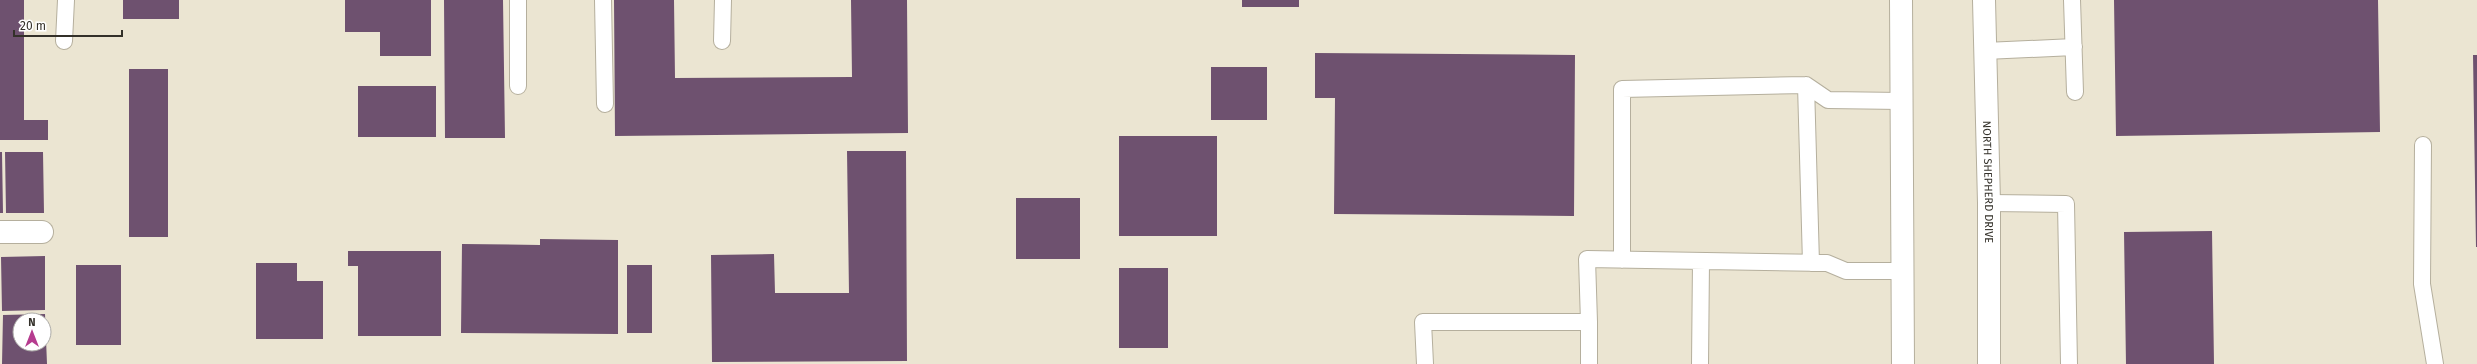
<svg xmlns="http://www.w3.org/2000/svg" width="2477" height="364" viewBox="0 0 2477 364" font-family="'Fira Sans',sans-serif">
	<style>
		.building { fill: #6e516f; fill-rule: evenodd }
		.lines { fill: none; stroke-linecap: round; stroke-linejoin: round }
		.lane-casing { stroke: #b5af9d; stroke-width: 18 }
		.street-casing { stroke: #b5af9d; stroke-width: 24 }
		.primary-casing { stroke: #b5af9d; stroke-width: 24 }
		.lane { stroke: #fff; stroke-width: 16 }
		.street { stroke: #fff; stroke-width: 22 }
		.primary { stroke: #fff; stroke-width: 22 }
		.labels { text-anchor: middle; stroke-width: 4; stroke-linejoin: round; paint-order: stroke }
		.street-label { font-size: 11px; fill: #333029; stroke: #fff }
	</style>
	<rect width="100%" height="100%" fill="#ebe5d2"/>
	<!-- building -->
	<path class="building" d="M0,0H24V120H48V140H0Z
		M123,0H179V19H123Z
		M345,0H431V56H380V32H345Z
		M444,0H503L505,138H445Z
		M614,0H674L675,78L852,77L851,0H907L908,133L615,136Z
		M1242,0H1299V7H1242Z
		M2114,0H2378L2380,132L2116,136Z
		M1315,53L1575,55L1574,216L1334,214L1335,98H1315Z
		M2473,55H2477V247H2476Z
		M1211,67H1267V120H1211Z
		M129,69H168V237H129Z
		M358,86H436V137H358Z
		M1119,136H1217V236H1119Z
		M847,151H906L907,361L712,362L711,255L774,254L775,293H849Z
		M0,152H2L3,213H0Z
		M5,152H43L44,213H6Z
		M1016,198H1080V259H1016Z
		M2212,231L2214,364H2126L2124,232Z
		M540,239L618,240V334L461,333L462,244L540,245Z
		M348,251H441V336H358V266H348Z
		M45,256V310L2,311L1,257Z
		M256,263H297V281H323V339H256Z
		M76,265H121V345H76Z
		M627,265H652V333H627Z
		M1119,268H1168V348H1119Z
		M45,314L47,364H2L3,315ZM20,320H44V344H20Z"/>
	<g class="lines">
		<defs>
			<path id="lane" d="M518,0V86
				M603,0L605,104
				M2072,0L2075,92
				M64,41L66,0
				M722,41L723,0
				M1985,51L2074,47
				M1806,85L1811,263
				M2423,145L2422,284L2435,364
				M1989,203L2066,204L2069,364
				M1622,260V89L1806,85L1828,100L1901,101
				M1589,322L1587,259L1827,263L1846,271H1902
				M1425,364L1423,322H1589V364
				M1700,364L1701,261"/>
			<path id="street" d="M0,232H42"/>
			<g id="primary">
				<path d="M1901,0L1903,364"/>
				<path id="s1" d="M1984,0L1989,203V364"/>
			</g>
		</defs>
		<!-- lane casing -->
		<use href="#lane" class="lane-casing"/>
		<!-- street casing -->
		<use href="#street" class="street-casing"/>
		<!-- primary casing -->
		<use href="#primary" class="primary-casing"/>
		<!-- lane -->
		<use href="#lane" class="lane"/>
		<!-- street -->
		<use href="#street" class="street"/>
		<!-- primary -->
		<use href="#primary" class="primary"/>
	</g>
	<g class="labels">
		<!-- street labels -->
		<g class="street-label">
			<text dy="4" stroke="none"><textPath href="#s1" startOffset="182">NORTH SHEPHERD DRIVE</textPath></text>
		</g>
	</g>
	<!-- north arrow -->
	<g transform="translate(32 332)"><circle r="19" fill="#ffffff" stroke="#adaca9"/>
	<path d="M0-3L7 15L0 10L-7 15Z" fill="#b63c8f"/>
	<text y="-6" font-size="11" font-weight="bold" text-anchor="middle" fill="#333029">N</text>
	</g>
	<!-- scale -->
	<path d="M14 30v6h108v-6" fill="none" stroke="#333029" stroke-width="2"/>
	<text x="20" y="30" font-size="12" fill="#333029" stroke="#ffffff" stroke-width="3" paint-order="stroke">20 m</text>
</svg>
